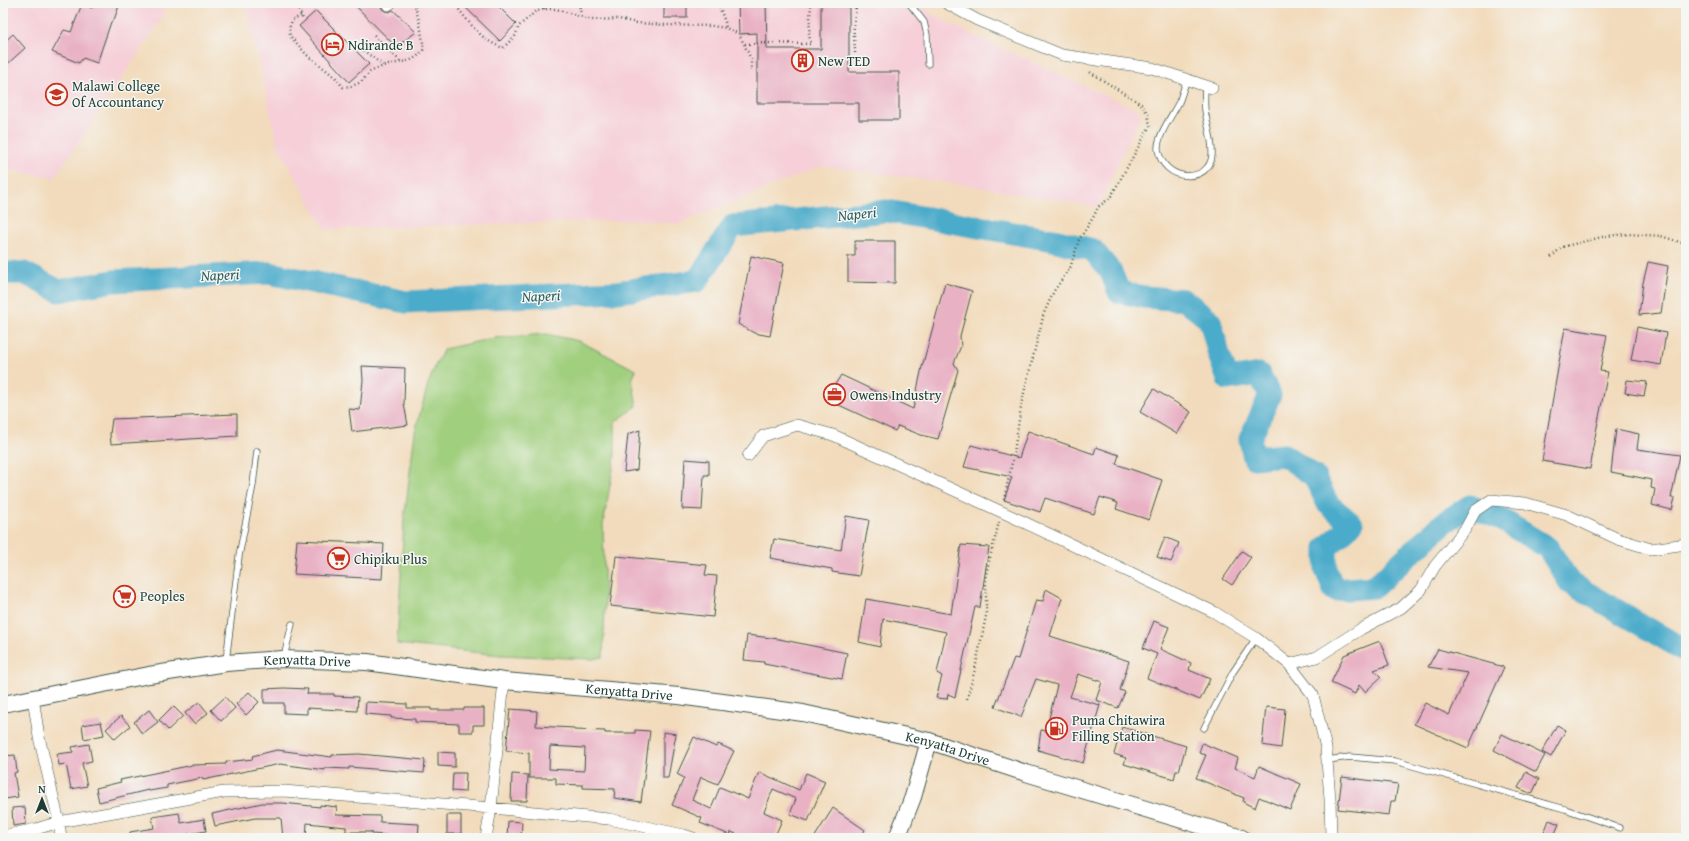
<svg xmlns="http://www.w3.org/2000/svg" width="1689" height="841" viewBox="0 0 1689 841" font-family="'Gentium Book Plus',serif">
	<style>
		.built { fill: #f6cfd8 }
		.green { fill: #a0cf7e; stroke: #608659 }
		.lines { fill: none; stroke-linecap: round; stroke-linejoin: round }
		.river { stroke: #4babca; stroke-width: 23 }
		.building { fill: #e9b1c4; fill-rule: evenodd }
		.lane-casing { stroke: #3f5548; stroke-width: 7 }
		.street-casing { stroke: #3f5548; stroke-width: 12 }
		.secondary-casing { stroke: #3f5548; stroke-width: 18 }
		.path { stroke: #3f5548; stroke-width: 2.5; stroke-dasharray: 1 3; stroke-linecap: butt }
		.lane { stroke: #fff; stroke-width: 5.5 }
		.street { stroke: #fff; stroke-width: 11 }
		.secondary { stroke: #fff; stroke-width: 16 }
		.labels { text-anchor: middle; stroke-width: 3; stroke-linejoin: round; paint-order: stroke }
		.poi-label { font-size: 14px; fill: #1f3d34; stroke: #f6f6f2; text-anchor: start }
		.street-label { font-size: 14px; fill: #1f3d34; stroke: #f6f6f2 }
		.water-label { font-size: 15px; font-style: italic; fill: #2c5e61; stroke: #f6f6f2 }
	</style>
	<rect width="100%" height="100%" fill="#f6f6f2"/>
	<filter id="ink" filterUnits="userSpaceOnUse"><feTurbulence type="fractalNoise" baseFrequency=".025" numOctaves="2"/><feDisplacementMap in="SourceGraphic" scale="8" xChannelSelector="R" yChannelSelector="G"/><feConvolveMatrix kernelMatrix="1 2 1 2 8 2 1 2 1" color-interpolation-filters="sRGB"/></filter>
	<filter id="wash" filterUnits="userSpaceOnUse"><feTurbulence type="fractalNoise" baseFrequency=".012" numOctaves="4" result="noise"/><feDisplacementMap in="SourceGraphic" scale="16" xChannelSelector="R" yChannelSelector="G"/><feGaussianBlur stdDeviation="0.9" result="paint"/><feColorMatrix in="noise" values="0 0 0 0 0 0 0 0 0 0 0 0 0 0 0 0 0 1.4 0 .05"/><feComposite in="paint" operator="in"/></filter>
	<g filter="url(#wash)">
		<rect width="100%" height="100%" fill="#f2dbbc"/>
		<!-- built -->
		<path class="built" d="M3,3H167L161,20L54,178L3,169Z
			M246,3H920L931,14L969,33L1142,112L1098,207L966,185L822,166L678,224L638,220L325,229L278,147Z"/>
		<!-- green -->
		<path class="green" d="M546,334L579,341L636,370L632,380L637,406L615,422V457L603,525L605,606L603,657L593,659L500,655L397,644L404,520L415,432L428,384L436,364L444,349L494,338Z"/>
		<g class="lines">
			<!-- river -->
			<path class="river" d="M3,273H24L59,291L113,281L269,273L406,302L617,292L697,281L733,226L887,211L1053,240L1093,250L1111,272L1119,292L1144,297L1184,300L1210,320L1219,355L1228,379L1259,374L1270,395L1250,439L1254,458L1284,455L1314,476L1328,504L1352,524L1326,548V570L1334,590L1374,587L1445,522L1470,506L1499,518L1548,548L1570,583L1686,651"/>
		</g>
		<g id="blocks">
			<!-- building -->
			<path class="building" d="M94,3H120L114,20L111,22L97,63L83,58L79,63L52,52L64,30L71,32L82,4L92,8Z
				M353,3H381L382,9L385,11L389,12L393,10L416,32L396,47Z
				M461,3H495L516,24L500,41Z
				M664,3H687V18H664Z
				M738,3H766L767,49H821V3H849V72H899V120H859V103H757V33L739,34Z
				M316,11L369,64L349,82L299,26Z
				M13,34L25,48L3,68V43Z
				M855,241H895V283L848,282V256H855Z
				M751,256L784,263L770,336L754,333L738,324Z
				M1648,262L1668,266L1661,313L1639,315L1643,283Z
				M945,283L972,291L960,336L961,346L954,363L958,370L938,439L921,435L898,426L895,431L826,399L841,375L913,409L922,367Z
				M1637,327L1666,333L1661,365L1631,360Z
				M1565,328L1607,335L1600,371L1608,372L1592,452H1593L1590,469L1542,461Z
				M362,366L405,368L404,404L408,425L352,432L349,409L360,410L363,380Z
				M1627,380L1647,382L1644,396L1625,393Z
				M1154,389L1191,412L1177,434L1140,412Z
				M237,414V436L111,444L110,434L112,419Z
				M1616,429L1639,434L1637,449L1680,455L1671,498H1675L1672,510L1652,505L1655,489L1651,488L1652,480L1611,472Z
				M640,430L637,470L624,472L628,434Z
				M1028,431L1094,454L1096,447L1119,455L1116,464L1162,480L1149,520L1116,509L1118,503L1100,497L1094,514L1045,498L1040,512L1004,500L1012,477L964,467L971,445L1019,458Z
				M685,459L709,461V475H704L702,510L682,509Z
				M846,516L869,520L859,576L832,572V569L770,558L774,539L841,550Z
				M1165,537L1179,543L1171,562L1157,557Z
				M297,540L384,544L382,579L294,574Z
				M961,545L989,547L980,607H975L955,697L948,694L947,699L936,698L942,676L937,673L946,632L883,619L880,647L859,642L866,599L951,614Z
				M1242,551L1251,557L1232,585L1223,579Z
				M616,556L707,565L705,575L717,576L713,617L610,606Z
				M1046,589L1062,598L1050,636L1129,661L1120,690L1125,692L1118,708L1096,700L1102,682L1078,674L1070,697L1100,705L1083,763L1038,750L1041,730L1046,731L1057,685L1036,679L1021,717L995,707L1014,658L1018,659L1036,600L1043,601Z
				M1154,621L1169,627L1160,649L1191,663L1189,670L1210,679L1200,700L1147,678L1157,654L1143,648Z
				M747,635L779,639L847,653L842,679L764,664V662L744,660Z
				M1380,641L1389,665L1374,670L1381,677L1365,692L1359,685L1355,694L1331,683L1344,655Z
				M1438,649L1504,667L1468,748L1414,724L1425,703L1449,715L1468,673L1428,667Z
				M284,688L308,689L307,694H334V696L358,697L357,711L307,708V714L284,713V703H264V689Z
				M249,692L259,702L246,715L236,704Z
				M225,697L235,708L221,721L211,710Z
				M199,702L208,713L194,724L185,713Z
				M366,702L407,704V708H431V710H464V708H484V725H473V732H459V724L415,722V719L391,718V716L365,714Z
				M173,706L183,716L168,730L159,720Z
				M1266,707L1285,709L1281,748L1262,745Z
				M510,709L537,711L536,726L574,728V730L605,731V733H635V730L650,731L641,802L614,798L615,789L583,788V785L556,784V778H529V753L506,751ZM550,746L585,748L584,771L549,769Z
				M149,710L158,722L142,734L134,722Z
				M121,716L130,726L115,739L106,729Z
				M101,722L104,735L84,739L82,725Z
				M1557,725L1566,730L1551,757L1542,752Z
				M1122,727L1186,746L1179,771H1176L1174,779L1124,764L1126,758L1114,754Z
				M663,732L676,734L668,778H663Z
				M1502,734L1545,755L1536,772L1494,750Z
				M694,737L716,747L718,744L734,751L718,784L701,777L692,800L711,809L720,787L748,799L759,772L799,790L806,773L825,781L808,821L790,814L796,799L773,789L764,812L782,820L774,838H747L731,832L730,835L700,823L702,818L672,805L684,778L677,774Z
				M1202,743L1238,758L1235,768L1255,777L1259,766L1301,784L1290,810L1259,797L1255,808L1243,802L1244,798L1196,778L1206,755L1199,753Z
				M89,744L92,761L82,763L87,786L71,789L66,764L59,765L57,754L73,752L72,747Z
				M277,750L332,757V755L359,754L425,760L424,773L349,767V769L325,768V770L280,764L203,780L202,778L167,785V788L149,791L148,790L99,802L96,788L121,782L120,780L193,765L226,764V762L253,759L252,756Z
				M438,752L455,753V767L438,766Z
				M15,755L17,772L14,773L18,797L5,799L3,789V756Z
				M1526,772L1539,779L1532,794L1518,788Z
				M453,773H466L465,792L452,791Z
				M512,774L528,775L527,801H511Z
				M1342,777L1398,784L1395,801H1391L1389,815L1338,809Z
				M262,803H283L320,807V805L337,807L336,815L380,816V822L419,824L418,838L372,834V832H346V827L307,823L306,838H283L281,818H255L215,826L212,814Z
				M25,807L26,824L13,826L12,808Z
				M833,808L865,830L860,838H814Z
				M179,813L181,823L204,819L206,831L183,835V837L177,838H130V832L154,828L152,817Z
				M447,815H461V834H447Z
				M1549,820L1559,824L1553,838H1542Z
				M508,821L522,822L521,838H507Z"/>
		</g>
	</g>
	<g filter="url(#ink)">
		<use href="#blocks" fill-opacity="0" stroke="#3f5548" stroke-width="1"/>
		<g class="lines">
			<defs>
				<path id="lane" d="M909,3L924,22L927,35L928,64
					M1187,79C1184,87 1182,95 1179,102C1173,114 1157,136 1158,149C1163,183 1210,184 1212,155C1213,140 1207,125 1205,110C1204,102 1205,93 1205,85
					M284,657L292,624
					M226,661L239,556L253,485L257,451
					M1204,728L1233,672L1256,638
					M1327,760L1350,757L1395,761L1565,809L1620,828"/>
				<path id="street" d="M946,3L977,20L1062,55L1152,68L1212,88
					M388,5L391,3
					M748,456L763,436L797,425L833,435L1013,517L1214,612L1256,638L1289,664L1313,695L1326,748L1330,799L1331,838
					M1289,664L1317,657L1361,629L1401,608L1421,590L1435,566L1466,528L1475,511L1491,500L1525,503L1567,515L1618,539L1651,549L1686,544
					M33,698L39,737L59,822L61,838
					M3,836L36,829L59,822L224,792L284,791L491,808L609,819L684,835L693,838
					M486,838L491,808L504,681"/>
				<g id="secondary">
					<path id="s1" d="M3,704L149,675L226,663L283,659L367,662L504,681L679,696L803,713L929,741L1026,773L1242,838"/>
					<path d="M897,838L913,797L929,741"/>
				</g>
			</defs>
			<!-- lane casing -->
			<use href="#lane" class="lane-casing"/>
			<!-- street casing -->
			<use href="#street" class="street-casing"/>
			<!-- secondary casing -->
			<use href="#secondary" class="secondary-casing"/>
			<!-- path -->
			<path class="path" d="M295,3L304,21
				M454,3C468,21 480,40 503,48L515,36L519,26L535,12L544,9H556L592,20L619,19L637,23L666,25L712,26L726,28L739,34L751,59V71
				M579,3L581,15
				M718,3L725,22L726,28
				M544,9L545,3
				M301,16L292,20L289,29L290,36L307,55L335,77L343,87L352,86L361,82L370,72L383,66L401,62
				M374,35L401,62C412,61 418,57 424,49L420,24L414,3
				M745,44L768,43L811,44L809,35L811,3
				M360,48L383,65
				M855,53C855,44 853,33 854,26C854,18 856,11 856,3
				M1551,257L1562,247L1606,236L1628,234L1661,236L1686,244
				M1004,500L1013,458L1022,401L1044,313L1054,291L1070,268L1079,240L1094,216L1098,207L1110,198L1150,126L1148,114L1141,104L1088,71
				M967,699L975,669L986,616V574L999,522"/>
			<!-- lane -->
			<use href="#lane" class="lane"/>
			<!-- street -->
			<use href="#street" class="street"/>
			<!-- secondary -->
			<use href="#secondary" class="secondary"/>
		</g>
	</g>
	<!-- icons -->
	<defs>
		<symbol id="hotel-ring" viewBox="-11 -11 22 22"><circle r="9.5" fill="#f6f6f2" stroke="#c8321e" stroke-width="1.5"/><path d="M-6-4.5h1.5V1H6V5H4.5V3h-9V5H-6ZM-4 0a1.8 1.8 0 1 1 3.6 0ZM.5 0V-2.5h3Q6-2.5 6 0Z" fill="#c8321e"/></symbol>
		<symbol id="building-ring" viewBox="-11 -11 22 22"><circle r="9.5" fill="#f6f6f2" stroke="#c8321e" stroke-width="1.5"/><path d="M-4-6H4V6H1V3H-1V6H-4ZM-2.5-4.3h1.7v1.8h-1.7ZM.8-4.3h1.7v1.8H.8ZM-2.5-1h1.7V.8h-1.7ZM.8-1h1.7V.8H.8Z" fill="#c8321e"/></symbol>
		<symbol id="university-ring" viewBox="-11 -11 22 22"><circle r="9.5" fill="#f6f6f2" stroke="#c8321e" stroke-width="1.5"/><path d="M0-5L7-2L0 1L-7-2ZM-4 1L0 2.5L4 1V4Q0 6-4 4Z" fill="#c8321e"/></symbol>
		<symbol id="office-ring" viewBox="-11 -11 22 22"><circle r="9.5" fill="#f6f6f2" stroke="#c8321e" stroke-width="1.5"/><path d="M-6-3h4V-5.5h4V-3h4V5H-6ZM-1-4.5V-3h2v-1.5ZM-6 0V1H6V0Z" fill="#c8321e"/></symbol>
		<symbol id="supermarket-ring" viewBox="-11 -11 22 22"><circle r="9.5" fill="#f6f6f2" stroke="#c8321e" stroke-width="1.5"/><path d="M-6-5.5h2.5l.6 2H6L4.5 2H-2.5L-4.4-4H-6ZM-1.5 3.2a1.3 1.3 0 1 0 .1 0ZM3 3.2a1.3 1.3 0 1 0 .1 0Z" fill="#c8321e"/></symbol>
		<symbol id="fuel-ring" viewBox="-11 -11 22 22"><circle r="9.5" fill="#f6f6f2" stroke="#c8321e" stroke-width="1.5"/><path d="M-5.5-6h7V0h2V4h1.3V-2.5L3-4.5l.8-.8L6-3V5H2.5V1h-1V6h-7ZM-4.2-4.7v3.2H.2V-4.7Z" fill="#c8321e"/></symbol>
	</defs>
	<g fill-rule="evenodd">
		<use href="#hotel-ring" x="320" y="32" width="25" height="25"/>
		<use href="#building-ring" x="790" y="48" width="25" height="25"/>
		<use href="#university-ring" x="44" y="82" width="25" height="25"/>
		<use href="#office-ring" x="822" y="382" width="25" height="25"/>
		<use href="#supermarket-ring" x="326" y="546" width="25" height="25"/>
		<use href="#supermarket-ring" x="112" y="584" width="25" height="25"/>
		<use href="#fuel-ring" x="1044" y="716" width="25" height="25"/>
	</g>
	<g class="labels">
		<!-- poi labels -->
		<g class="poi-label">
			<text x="348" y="50">Ndirande B</text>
			<text x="818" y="66">New TED</text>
			<text x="72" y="91">Malawi College<tspan x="72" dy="16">Of Accountancy</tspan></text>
			<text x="850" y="400">Owens Industry</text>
			<text x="354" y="564">Chipiku Plus</text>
			<text x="140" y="601">Peoples</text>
			<text x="1072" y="725">Puma Chitawira<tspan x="1072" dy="16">Filling Station</tspan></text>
		</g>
		<!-- street labels -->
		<g class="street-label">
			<text dy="5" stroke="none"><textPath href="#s1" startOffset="308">Kenyatta Drive</textPath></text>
			<text dy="5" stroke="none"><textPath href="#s1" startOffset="632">Kenyatta Drive</textPath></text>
			<text dy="5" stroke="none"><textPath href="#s1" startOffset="956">Kenyatta Drive</textPath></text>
		</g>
		<!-- water labels -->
		<g class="water-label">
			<text transform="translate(857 214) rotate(-6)" y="5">Naperi</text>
			<text transform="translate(220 275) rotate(-3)" y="5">Naperi</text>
			<text transform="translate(541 296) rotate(-3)" y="5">Naperi</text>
		</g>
	</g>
	<!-- margin -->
	<rect width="1689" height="841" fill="none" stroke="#f6f6f2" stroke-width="16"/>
	<!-- north arrow -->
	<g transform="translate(42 799)" stroke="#f6f6f2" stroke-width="3" paint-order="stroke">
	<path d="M0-3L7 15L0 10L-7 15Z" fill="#1f3d34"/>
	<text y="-6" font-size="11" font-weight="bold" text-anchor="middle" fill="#1f3d34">N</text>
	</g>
</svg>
